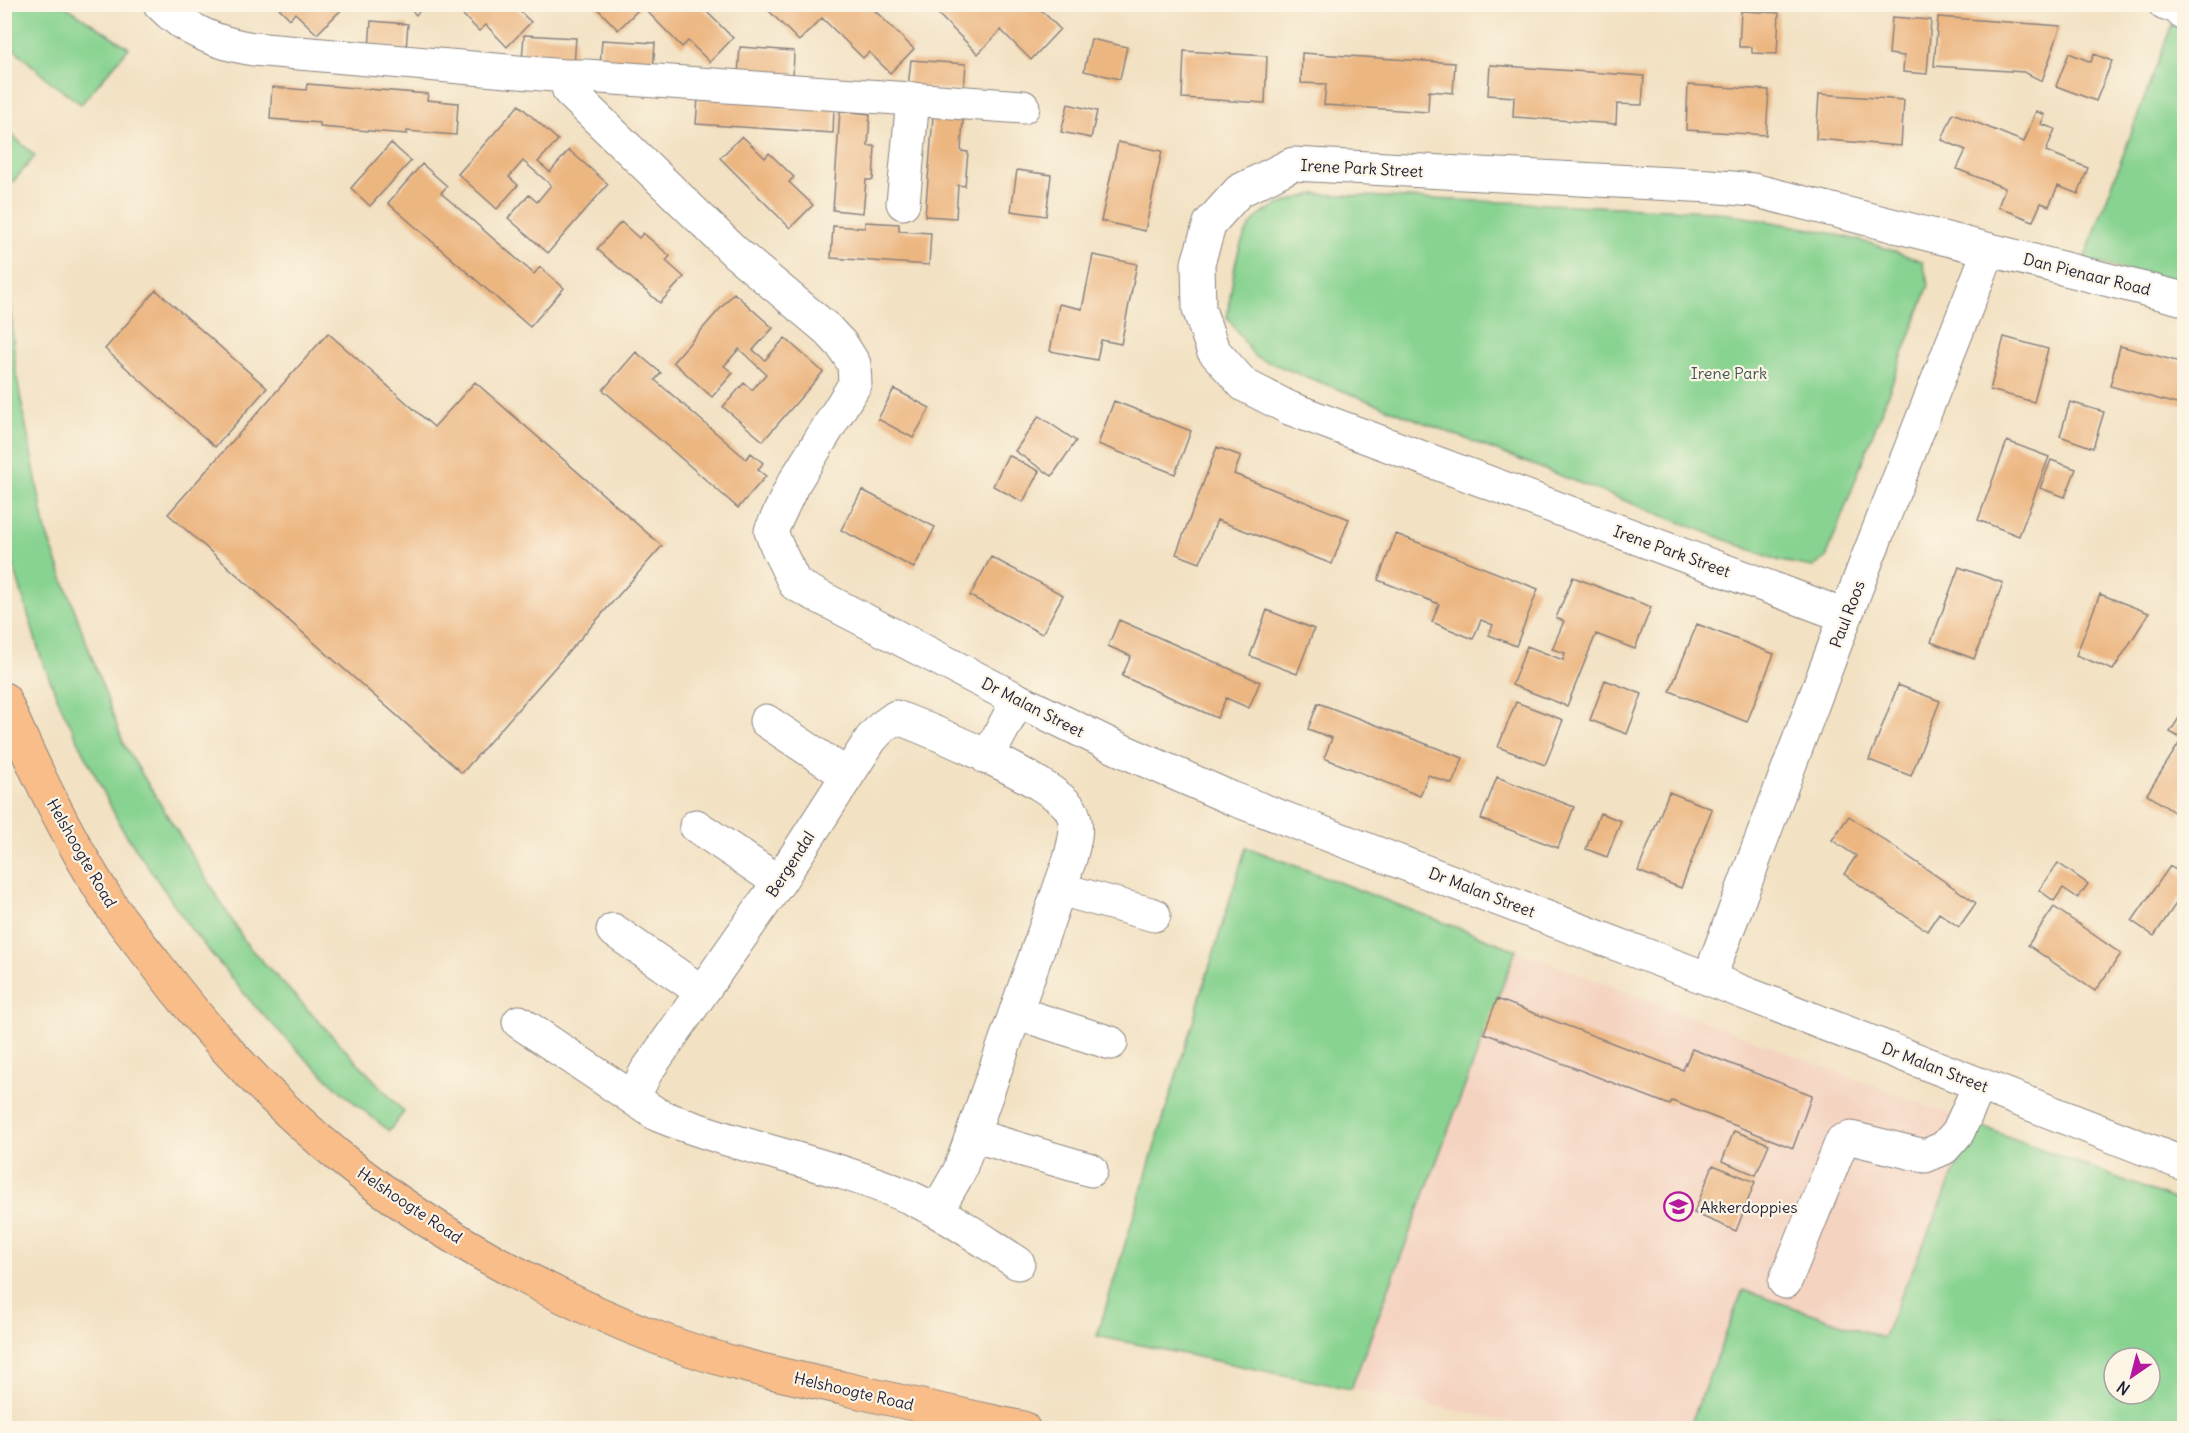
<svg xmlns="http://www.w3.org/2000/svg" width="2189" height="1433" viewBox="0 0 2189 1433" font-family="Delius,sans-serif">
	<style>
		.built { fill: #f4d3c1 }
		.green { fill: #88d391; stroke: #557a66; stroke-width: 1.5; fill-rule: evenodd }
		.building { fill: #ecb681 }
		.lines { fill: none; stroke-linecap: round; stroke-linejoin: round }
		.minor-casing { stroke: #8a827e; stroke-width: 35 }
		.major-casing { stroke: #8a827e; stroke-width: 35 }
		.minor { stroke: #fff; stroke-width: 33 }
		.major { stroke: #f8bd89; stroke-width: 33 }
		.labels { text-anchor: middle; stroke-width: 4.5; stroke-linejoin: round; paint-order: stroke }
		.street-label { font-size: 16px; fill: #22223b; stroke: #fcf5e5 }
		.park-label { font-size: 16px; fill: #415755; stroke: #fcf5e5 }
		.poi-label { font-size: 16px; fill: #22223b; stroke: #fcf5e5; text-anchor: start }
	</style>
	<rect width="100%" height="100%" fill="#fcf5e5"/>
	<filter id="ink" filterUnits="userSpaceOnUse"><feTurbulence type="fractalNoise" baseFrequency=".0167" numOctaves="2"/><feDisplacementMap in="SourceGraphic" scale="12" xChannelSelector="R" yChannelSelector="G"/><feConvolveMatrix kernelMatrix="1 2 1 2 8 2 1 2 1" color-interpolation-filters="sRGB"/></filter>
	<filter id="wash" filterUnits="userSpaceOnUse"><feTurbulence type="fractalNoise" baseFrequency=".008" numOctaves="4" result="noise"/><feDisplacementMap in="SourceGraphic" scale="24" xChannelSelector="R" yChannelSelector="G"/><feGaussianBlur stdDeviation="1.35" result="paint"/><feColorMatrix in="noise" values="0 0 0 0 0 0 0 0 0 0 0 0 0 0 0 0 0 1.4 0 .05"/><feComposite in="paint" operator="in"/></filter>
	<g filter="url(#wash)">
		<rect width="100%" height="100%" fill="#f2e1c2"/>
		<!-- built -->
		<path class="built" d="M1516,950L1975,1124L1882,1338L1743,1291L1689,1428H1542L1351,1389Z"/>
		<!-- green -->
		<path class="green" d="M5,4L64,5L129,48L81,104L53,84L5,41Z
			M2172,24L2184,30V284L2084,260Z
			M5,132L11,134L35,156L5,191Z
			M1315,194L1711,211L1822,231L1876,245L1922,261L1929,285L1826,558L1813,567L1780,561L1255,357L1227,317C1233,286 1233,244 1255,220C1267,206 1298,198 1315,194Z
			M5,246L16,373L46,532L124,745L247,945L404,1112L389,1131L345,1095L303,1056L253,1004L191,929L121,827L60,704L41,658L5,537Z
			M1246,847L1516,950L1351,1389L1097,1336Z
			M1975,1124L2184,1203V1428H1689L1743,1290L1883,1338ZM2114,1358H2150V1394H2114Z"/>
		<g id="blocks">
			<!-- building -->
			<path class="building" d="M275,4H334L341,10L317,34L295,13L290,19Z
				M406,4H426L416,15Z
				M452,4H512L531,22L507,47L486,25L479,31Z
				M593,4H699L733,38L710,62L688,41L682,47L642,6L618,30Z
				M762,4H868L914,49L890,73L869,52L863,58L822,18L799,41Z
				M928,4H1035L1060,29L1031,60L1001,30L978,54Z
				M1741,11L1779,13L1777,54L1752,53V47H1739Z
				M1892,17L1931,20L1927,74L1903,72L1904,56L1889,54Z
				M1938,17L2061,26L2042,81L2024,72L1934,66Z
				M371,21L408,24L406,50L369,48Z
				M524,35L576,38L574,65L522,61Z
				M1091,39L1127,47L1120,79L1084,71Z
				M602,40L655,43L653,71L600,67Z
				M740,47L794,51L793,78L738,74Z
				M1184,51L1267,56L1265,103L1182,98Z
				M1302,53L1455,63L1453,93L1429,91L1428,112L1324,105L1326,84L1301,83Z
				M2069,53L2091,62L2094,54L2112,61L2096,101L2056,86Z
				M911,60L966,64L964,90L908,87Z
				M1490,65L1644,76L1642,105L1617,104L1616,124L1513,117L1514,97L1488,95Z
				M307,84L428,94L427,100L458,103L456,135L407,131V134L320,127V123L270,119L272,87L306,90Z
				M1688,85L1769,90L1766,135L1686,130Z
				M1819,94L1904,100L1901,146L1816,139Z
				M698,98L834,108L833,133L696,124Z
				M1068,104L1097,111L1091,138L1061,132Z
				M519,105L558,140L538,162L550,172L569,150L608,184L548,253L508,218L529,195L537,202L551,185L523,161L509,177L518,185L497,209L458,174Z
				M840,111L870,114L868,146H875L873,180H866L863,213L833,210Z
				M2036,111L2045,115L2041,124L2055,129L2046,151L2088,168L2078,194L2058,186L2049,206L2041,203L2033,221L1998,207L2005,188L1957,169L1966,150L1942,140L1953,113L2024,142Z
				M933,117L963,119L961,151L968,152L965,186L958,185L956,218L925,216Z
				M742,136L765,158L769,153L794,177L789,182L813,205L790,228L720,158Z
				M1118,142L1162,151L1145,231L1101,221Z
				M391,143L411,161L370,206L351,188Z
				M422,164L447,186L441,193L534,274L540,267L564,288L530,327L388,203Z
				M1017,170L1051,175L1046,216L1011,211Z
				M621,222L639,238L643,233L670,256L666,261L684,277L660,303L597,249Z
				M865,222L899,224V231L931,233L929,265L831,258L833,226L865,228Z
				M1093,255L1137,264L1121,344L1101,340L1097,360L1050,351L1059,304L1082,309Z
				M156,290L267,388L215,447L105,349Z
				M734,293L773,328L753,350L765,360L785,338L823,372L763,441L723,407L744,383L752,390L766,374L739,349L724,366L733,373L712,397L673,362Z
				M328,333L434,427L475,382L662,546L462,773L168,514Z
				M2004,337L2048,349L2034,402L1990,390Z
				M2120,346L2184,363V406L2110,386Z
				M636,352L661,373L655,380L746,459L751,453L763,463L758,470L766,476L738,508L603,390Z
				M894,389L930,408L913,438L878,419Z
				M1114,401L1191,431L1175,474L1098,444Z
				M2070,402L2104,412L2093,448L2060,436Z
				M1039,416L1076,441L1052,476L1015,451Z
				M2007,441L2049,457L2019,536L1978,520Z
				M1217,447L1241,456L1234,474L1349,519L1332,564L1217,520L1200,563L1176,554Z
				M1008,455L1039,471L1023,502L993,486Z
				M2051,460L2076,469L2065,497L2040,488Z
				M862,490L935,527L914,568L841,530Z
				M1396,534L1538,589L1516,646L1489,635L1493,625L1481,620L1473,639L1432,622L1439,604L1378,580Z
				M991,557L1063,595L1042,634L970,596Z
				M1959,567L2003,583L1974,659L1931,642Z
				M1573,577L1651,607L1635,649L1596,634L1567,706L1512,685L1527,646L1563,660L1565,653L1552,649L1564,621L1556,618Z
				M2100,594L2149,613L2113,670L2076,655Z
				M1267,610L1314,629L1297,674L1250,656Z
				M1119,620L1260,682L1249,708L1226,698L1217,718L1122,676L1131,656L1108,646Z
				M1697,624L1774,654L1747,722L1670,691Z
				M1605,680L1642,694L1627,734L1590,720Z
				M1898,685L1940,701L1911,776L1869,760Z
				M1516,702L1563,720L1545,765L1498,747Z
				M1318,703L1463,758L1452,784L1428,775L1420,796L1324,758L1332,738L1308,729Z
				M2184,710V805L2178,815L2147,794L2182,739L2170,732Z
				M1497,777L1574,807L1558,848L1481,819Z
				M1669,792L1712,809L1681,888L1638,871Z
				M1600,813L1621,821L1607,857L1586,849Z
				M1849,816L1976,903L1959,927L1939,913L1927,931L1844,874L1856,856L1832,840Z
				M2058,863L2088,884L2078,898L2063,888L2054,901L2039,890Z
				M2170,866L2184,876V892L2154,936L2132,921Z
				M2054,907L2121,954L2095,991L2028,945Z
				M1497,999L1683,1070L1692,1049L1812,1095L1793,1148L1672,1101L1670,1105L1484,1033Z
				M1734,1131L1769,1144L1756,1175L1722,1161Z
				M1713,1165L1755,1182L1736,1231L1694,1213Z"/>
		</g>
	</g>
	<g filter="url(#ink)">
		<use href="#blocks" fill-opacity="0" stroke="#8a827e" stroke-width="1.5"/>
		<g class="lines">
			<defs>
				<path id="minor" d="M160,4C186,31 217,43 253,49L565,76H586L1023,107
					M2165,4L2176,6L2184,14
					M565,76L569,91L735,252L827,329L842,345L854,364L855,384L792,486L771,531C777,550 787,566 795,584L1018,700L1119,749L1231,798L1709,979L2184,1164
					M903,203L913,99
					M1846,616L1289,408L1244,385L1213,350L1199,309L1198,263L1210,223L1239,191L1293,164L1710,186L1753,190L2184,299
					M766,721L847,775
					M987,758L1018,700
					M696,826L779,882
					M1060,889L1154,915
					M613,930L702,992
					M1709,979L1868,557L1989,250
					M1017,1013L1111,1043
					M519,1022L658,1115C739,1148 828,1162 909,1197C948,1215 982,1240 1018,1263
					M633,1098L646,1072L779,882L871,739L882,727L896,717C930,730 1055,782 1071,810C1080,825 1074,843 1070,859L959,1172L937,1210
					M972,1135L1091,1170
					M1785,1282L1842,1141L1851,1138L1925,1156L1944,1148L1958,1132L1980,1084"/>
				<path id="major" d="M4,699C35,771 70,844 114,910C127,928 141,945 155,963C210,1036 275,1105 347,1163C437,1235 555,1299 663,1340C721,1362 782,1375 842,1388C902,1402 963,1415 1023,1428"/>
			</defs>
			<!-- minor casing -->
			<use href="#minor" class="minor-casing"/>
			<!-- major casing -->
			<use href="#major" class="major-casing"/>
			<!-- minor -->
			<use href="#minor" class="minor"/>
			<!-- major -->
			<use href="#major" class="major"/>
		</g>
	</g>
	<!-- icons -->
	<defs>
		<symbol id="school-ring" viewBox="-11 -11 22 22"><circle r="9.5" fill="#fcf5e5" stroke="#b5179e" stroke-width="1.5"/><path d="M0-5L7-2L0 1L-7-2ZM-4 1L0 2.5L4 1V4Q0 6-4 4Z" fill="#b5179e"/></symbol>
	</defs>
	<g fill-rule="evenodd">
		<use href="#school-ring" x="1662" y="1190" width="33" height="33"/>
	</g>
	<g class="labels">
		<!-- street labels -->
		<g class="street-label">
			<text transform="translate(1362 168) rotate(3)" y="6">Irene Park Street</text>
			<text transform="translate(2087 274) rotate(14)" y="6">Dan Pienaar Road</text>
			<text transform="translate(1672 551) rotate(20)" y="6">Irene Park Street</text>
			<text transform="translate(1847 614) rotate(-69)" y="6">Paul Roos</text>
			<text transform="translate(1033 707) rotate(27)" y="6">Dr Malan Street</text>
			<text transform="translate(82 853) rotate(60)" y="6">Helshoogte Road</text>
			<text transform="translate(790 864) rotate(-57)" y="6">Bergendal</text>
			<text transform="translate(1482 892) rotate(21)" y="6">Dr Malan Street</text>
			<text transform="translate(1935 1067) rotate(21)" y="6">Dr Malan Street</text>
			<text transform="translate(410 1205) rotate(34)" y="6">Helshoogte Road</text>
			<text transform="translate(854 1391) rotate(13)" y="6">Helshoogte Road</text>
		</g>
		<!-- park labels -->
		<g class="park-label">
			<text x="1729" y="379">Irene Park</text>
		</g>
		<!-- poi labels -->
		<g class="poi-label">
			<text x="1700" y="1213">Akkerdoppies</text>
		</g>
	</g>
	<!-- margin -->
	<rect width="2189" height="1433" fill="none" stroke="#fcf5e5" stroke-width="24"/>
	<!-- north arrow -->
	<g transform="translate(2132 1376) rotate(215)"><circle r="28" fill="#fcf5e5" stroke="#a5a1a1" stroke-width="1.5"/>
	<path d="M0-4.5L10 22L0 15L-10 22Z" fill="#b5179e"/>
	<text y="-9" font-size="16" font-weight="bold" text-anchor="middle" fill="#22223b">N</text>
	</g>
</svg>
